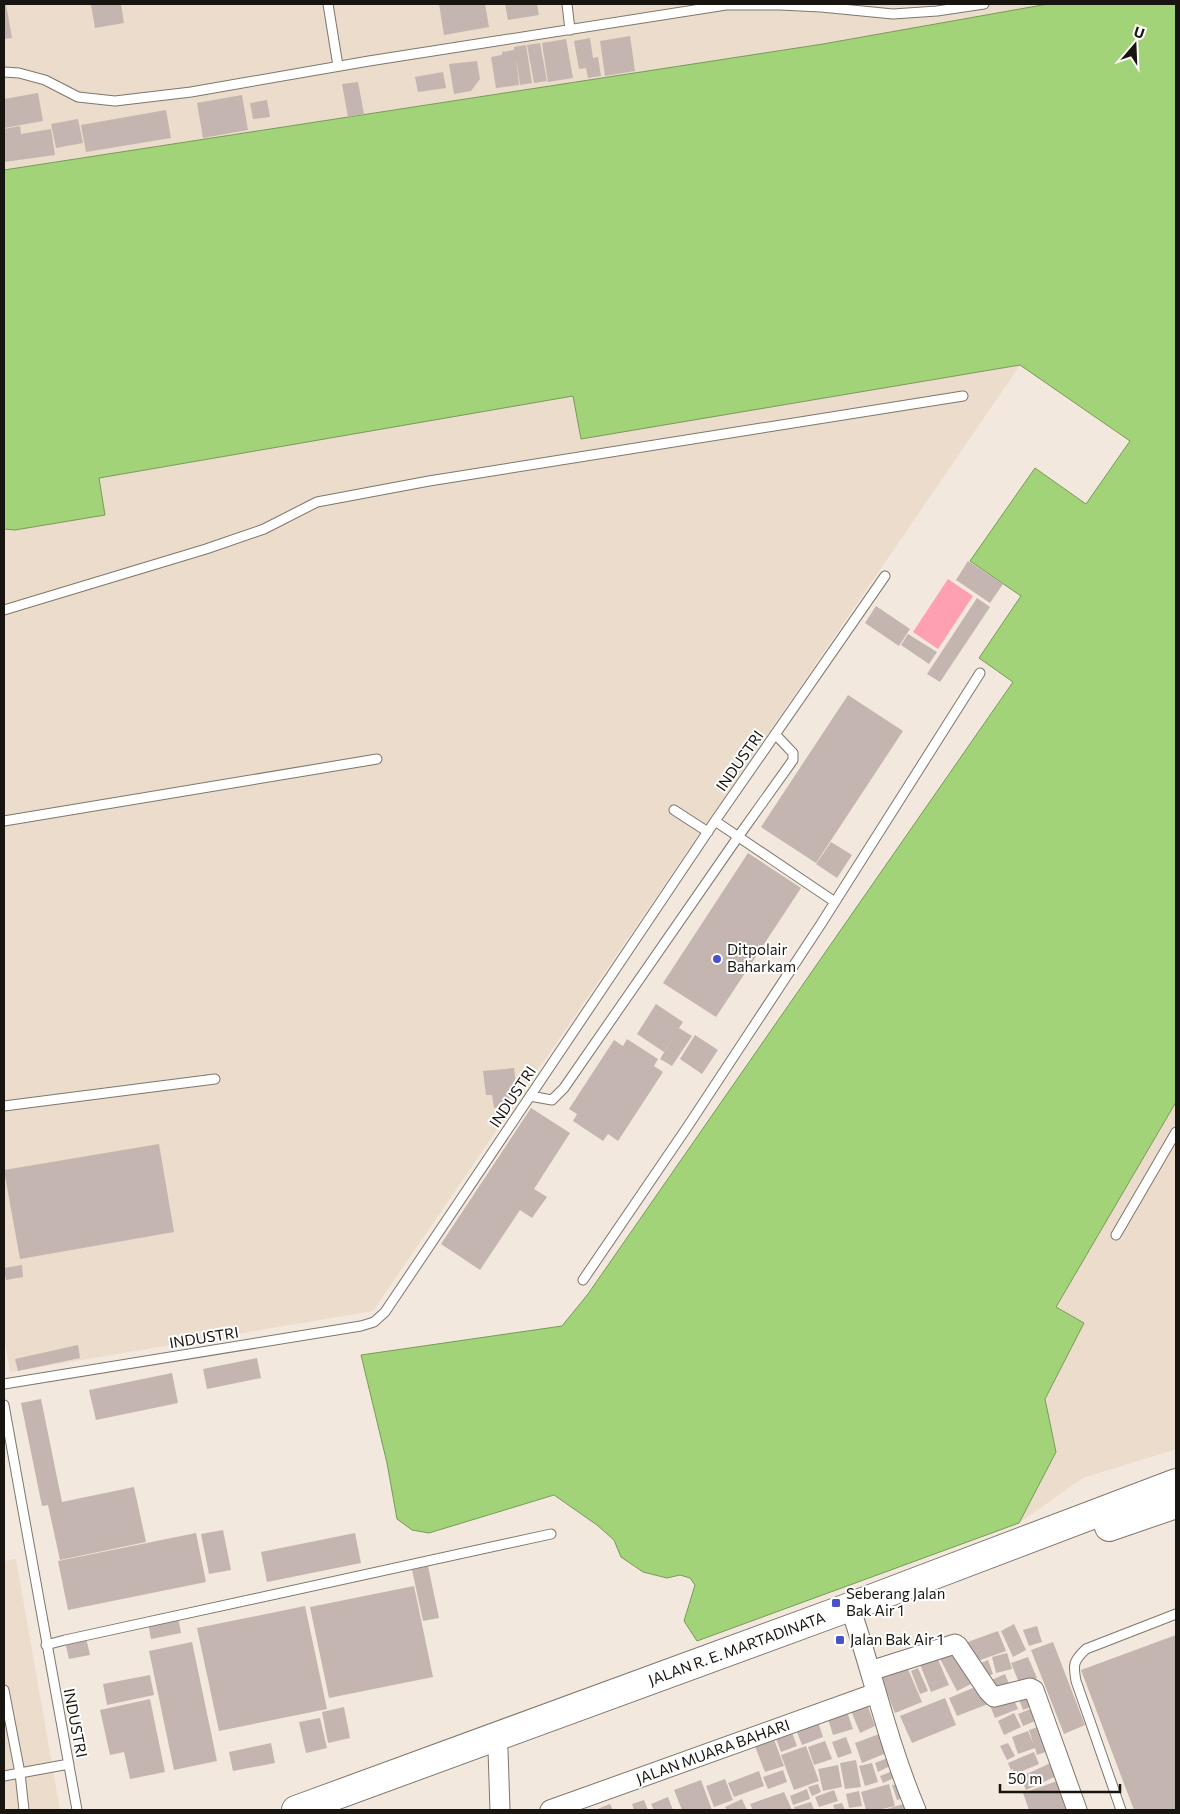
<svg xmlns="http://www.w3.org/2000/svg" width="1180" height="1814" viewBox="0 0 1180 1814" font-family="Commissioner,sans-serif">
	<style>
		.built { fill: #ebdccb }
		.green { fill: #ffa0b2 }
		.water { fill: #a3d378; stroke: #799a59 }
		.building { fill: #c4b5b0 }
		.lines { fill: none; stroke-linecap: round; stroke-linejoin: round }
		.lane-casing { stroke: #7f766c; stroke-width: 11 }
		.street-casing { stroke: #7f766c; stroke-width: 21 }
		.highway-casing { stroke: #7f766c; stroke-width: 30 }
		.lane { stroke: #fff; stroke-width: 9 }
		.street { stroke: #fff; stroke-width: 19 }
		.highway { stroke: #fff; stroke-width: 28 }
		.poi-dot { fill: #4953c9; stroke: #fff; stroke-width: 2 }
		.labels { text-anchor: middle; stroke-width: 4; stroke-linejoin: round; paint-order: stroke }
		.street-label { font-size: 15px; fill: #181511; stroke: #fff }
		.poi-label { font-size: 15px; fill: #181511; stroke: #fff; text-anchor: start }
	</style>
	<rect width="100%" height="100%" fill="#f2e8dd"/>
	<!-- built -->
	<path class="built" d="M4,4H1048L823,44L4,170Z
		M1020,365L373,1311L10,1372L4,1337V529L15,530L105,515L99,478L573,396L581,439Z
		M1176,1102V1449L1083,1478L1019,1523L1056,1452L1045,1399L1084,1323L1056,1307Z
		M16,1559L60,1810H4V1561Z"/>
	<!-- green -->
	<path class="green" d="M948,579L973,596L938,649L913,632Z"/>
	<!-- water -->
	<path class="water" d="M1048,4H1176V1102L1056,1307L1084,1323L1045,1399L1056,1452L1019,1523L697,1641L684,1621L695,1585L690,1578L680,1575L667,1578L643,1572L621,1557L614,1540L597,1525L554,1495L429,1533L412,1530L397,1519L387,1463L361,1355L562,1326L588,1294L1013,682L979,658L1021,596L970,561L1035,468L1086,504L1130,441L1020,365L581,439L573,396L99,478L105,515L15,530L4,529V170L823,44Z"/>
	<!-- building -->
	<path class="building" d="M4,4H6L12,38L4,39Z
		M101,4H121L124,23L95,28L91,5Z
		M439,4H485L489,27L444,35Z
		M505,4H537L539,15L508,20Z
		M630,36L635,71L605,76L600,41Z
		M590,38L593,58L598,57L601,76L588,78L586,68L579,69L574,41Z
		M566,39L573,78L548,82L542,43Z
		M540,43L547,81L534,83L527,45Z
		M526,45L532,83L520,85L516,58L519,85L496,88L491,57L502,55V52L514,50V47Z
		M477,61L480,79L471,91L454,94L449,64Z
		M443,72L446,88L418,92L415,77Z
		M358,82L364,114L348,117L342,84Z
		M38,93L43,121L4,128V99Z
		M242,95L248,130L203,138L197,103Z
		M267,100L270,117L253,119L250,103Z
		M166,110L171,138L86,152L81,125Z
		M78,119L83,143L56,148L51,124Z
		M20,126L21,134L51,129L55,155L4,162V129Z
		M968,561L1003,584L990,603L956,580Z
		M977,598L990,607L940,682L927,674Z
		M876,606L910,629L899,646L865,623Z
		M908,634L937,652L929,664L901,645Z
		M848,695L903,731L816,863L761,827Z
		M831,842L852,855L837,878L816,864Z
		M748,853L801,888L716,1017L663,983Z
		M656,1004L683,1022L679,1028L692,1036L672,1066L660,1059L673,1038L664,1052L637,1034Z
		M695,1035L718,1050L702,1074L680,1059Z
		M627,1039L658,1059L654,1066L663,1072L618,1141L608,1134L603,1141L573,1121L577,1114L569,1109L614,1040L623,1046Z
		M514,1068L517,1093H509L510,1106L494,1108L492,1095H486L483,1071Z
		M531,1108L570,1133L534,1189L547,1197L532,1218L520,1210L480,1270L441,1244Z
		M159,1144L174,1232L20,1259L4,1170Z
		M22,1265L23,1277L6,1280L4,1268Z
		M78,1345L80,1358L18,1371L15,1359Z
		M257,1358L261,1378L207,1389L203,1369Z
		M172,1373L178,1403L96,1420L89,1390Z
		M41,1399L62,1502L134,1487L146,1542L60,1560L48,1505L42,1506L21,1403Z
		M223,1530L231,1570L209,1574L201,1534Z
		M196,1533L206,1582L68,1610L58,1561Z
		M355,1533L361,1563L267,1582L261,1552Z
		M428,1566L439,1618L423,1621L412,1570Z
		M414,1586L433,1677L329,1698L310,1607Z
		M305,1606L327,1709L219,1731L197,1628Z
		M178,1616L181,1633L151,1639L148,1622Z
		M1014,1624L1026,1650L1013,1657L1001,1631Z
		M1037,1626L1042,1642L1029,1646L1023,1630Z
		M998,1631L1006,1651L972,1663L965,1643Z
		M1176,1635V1810H1134L1081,1670Z
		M86,1638L90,1655L69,1659L65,1642Z
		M192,1642L217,1761L174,1770L149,1651Z
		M1053,1642L1085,1725L1064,1734L1031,1650Z
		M957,1648L975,1682L957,1691L939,1657Z
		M1007,1653L1012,1669L996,1673L992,1657Z
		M936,1655L949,1685L931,1692L919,1662Z
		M1028,1657L1037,1678L1020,1685L1011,1663Z
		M988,1660L993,1674L982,1679L976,1665Z
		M905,1662L922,1702L895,1713L879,1673Z
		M918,1668L928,1691L920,1694L911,1671Z
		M1005,1674L1010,1686L993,1694L987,1682Z
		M150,1675L154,1695L107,1705L103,1684Z
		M980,1685L988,1704L957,1716L949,1698Z
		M1030,1689L1036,1705L1023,1710L1017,1694Z
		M1012,1695L1018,1709L995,1718L989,1703Z
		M945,1698L956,1725L912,1743L900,1716Z
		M150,1699L165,1772L130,1779L124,1752L110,1755L100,1710Z
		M867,1704L875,1726L860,1733L850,1708Z
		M845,1706L853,1729L833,1735L826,1712Z
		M1038,1706L1043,1718L1023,1726L1018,1714Z
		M344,1707L350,1738L328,1743L322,1712Z
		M1014,1713L1021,1727L1004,1735L998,1721Z
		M320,1718L327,1748L306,1753L299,1722Z
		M817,1719L823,1737L802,1745L795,1727Z
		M1046,1724L1054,1749L1037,1755L1035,1748L1018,1754L1012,1737L1028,1731L1033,1743L1029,1730Z
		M791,1730L797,1746L781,1752L775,1736Z
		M882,1733L889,1752L862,1763L855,1743Z
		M772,1734L784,1766L765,1772L753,1741Z
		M846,1737L852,1753L838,1758L832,1742Z
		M825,1741L832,1759L814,1765L808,1747Z
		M271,1743L275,1763L233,1771L229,1752Z
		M1008,1743L1015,1756L1007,1760L1000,1746Z
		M806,1746L819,1781L794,1790L781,1755Z
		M1034,1752L1039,1764L1013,1775L1008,1763Z
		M890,1757L892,1765L878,1772L875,1763Z
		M856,1760L861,1787L845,1789L840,1763Z
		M1055,1761L1061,1774L1026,1790L1020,1777Z
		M872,1763L878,1782L865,1786L859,1766Z
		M838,1765L842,1787L823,1791L818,1769Z
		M783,1770L787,1782L768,1789L763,1777Z
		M895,1770L898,1776L883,1783L880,1776Z
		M759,1771L764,1786L734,1797L728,1783Z
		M725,1779L733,1800L714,1807L706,1786Z
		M1063,1779L1074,1810H1029L1023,1793Z
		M701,1780L712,1810H682L674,1790Z
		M818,1784L821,1792L812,1796L808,1787Z
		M889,1784L895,1806L878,1810H866L861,1792Z
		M900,1784L907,1797L897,1800L892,1785Z
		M807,1789L810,1799L793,1805L790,1796Z
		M834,1790L838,1801L819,1807L815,1797Z
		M859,1791L862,1806L849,1808L846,1794Z
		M784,1792L792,1810H753L750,1804Z
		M668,1797L673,1810H654L651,1804Z
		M742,1799L747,1810H727L725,1807Z
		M644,1800L648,1810H634L632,1804Z
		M811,1802L814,1810H795L794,1807Z
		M842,1803L845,1810H835L833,1805Z
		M610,1804L613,1810H595Z
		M903,1804L905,1810H884Z"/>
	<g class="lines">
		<defs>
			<path id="lane" d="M328,4L338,66
				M567,4L570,30
				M4,72L19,73L45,80L78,97L115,101L191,92L369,61L726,5H780L821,7L893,14L937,11L984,4
				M4,610L206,549L264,529L317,502L429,481L963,396
				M674,810L708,832
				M4,821L377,759
				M715,821L835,902
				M530,1096L552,1100L564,1088L738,837L793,760V753L775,734
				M4,1106L215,1079
				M1116,1235L1176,1132
				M583,1280L688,1126L821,924L980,673
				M4,1384L361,1326L374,1322L385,1312L715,821L885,576
				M4,1405L77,1810
				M46,1645L65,1640L551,1534
				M4,1690L20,1773L69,1764
				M4,1776L20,1773L24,1810
				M1121,1810L1076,1681C1073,1665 1073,1661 1086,1649L1176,1614"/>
			<path id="street" d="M850,1607C873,1674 888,1744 916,1810
				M870,1671L955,1644L958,1646L988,1691L994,1697L1030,1688L1034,1690L1077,1810
				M493,1738L498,1750L500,1810
				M550,1810L876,1693"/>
			<path id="highway" d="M1109,1527L1176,1504
				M296,1810L839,1611L1176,1483"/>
		</defs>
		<!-- lane casing -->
		<use href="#lane" class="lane-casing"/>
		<!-- street casing -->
		<use href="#street" class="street-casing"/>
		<!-- highway casing -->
		<use href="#highway" class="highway-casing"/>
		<!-- lane -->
		<use href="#lane" class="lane"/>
		<!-- street -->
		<use href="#street" class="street"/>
		<!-- highway -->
		<use href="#highway" class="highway"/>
	</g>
	<!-- markers -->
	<g class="poi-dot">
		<circle cx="717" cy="959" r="5"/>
		<rect x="831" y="1598" width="10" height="10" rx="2.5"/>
		<rect x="835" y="1635" width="10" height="10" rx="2.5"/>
	</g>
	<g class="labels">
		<!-- street labels -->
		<g class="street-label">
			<text transform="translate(740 761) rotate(-55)" y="5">INDUSTRI</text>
			<text transform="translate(513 1097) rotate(-56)" y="5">INDUSTRI</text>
			<text transform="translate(204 1338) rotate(-9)" y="5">INDUSTRI</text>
			<text transform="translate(737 1649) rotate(-20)" y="5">JALAN R. E. MARTADINATA</text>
			<text transform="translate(75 1723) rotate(79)" y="5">INDUSTRI</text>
			<text transform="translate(713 1752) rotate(-20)" y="5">JALAN MUARA BAHARI</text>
		</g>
		<!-- poi labels -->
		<g class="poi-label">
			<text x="727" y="955">Ditpolair<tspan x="727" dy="17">Baharkam</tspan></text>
			<text x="846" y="1599">Seberang Jalan<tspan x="846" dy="17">Bak Air 1</tspan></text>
			<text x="850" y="1645">Jalan Bak Air 1</text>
		</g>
	</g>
	<!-- border -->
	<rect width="1180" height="1814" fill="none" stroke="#181511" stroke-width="10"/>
	<!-- north arrow -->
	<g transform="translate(1135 45) rotate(19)" stroke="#ffffff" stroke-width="4" paint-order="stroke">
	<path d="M0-4L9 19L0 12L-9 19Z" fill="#181511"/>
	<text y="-8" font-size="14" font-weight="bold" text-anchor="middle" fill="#181511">U</text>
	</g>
	<!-- scale -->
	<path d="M1000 1784v8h120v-8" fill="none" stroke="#181511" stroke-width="2.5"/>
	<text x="1008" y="1784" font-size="15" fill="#181511" stroke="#ffffff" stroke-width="4" paint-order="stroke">50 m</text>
</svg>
